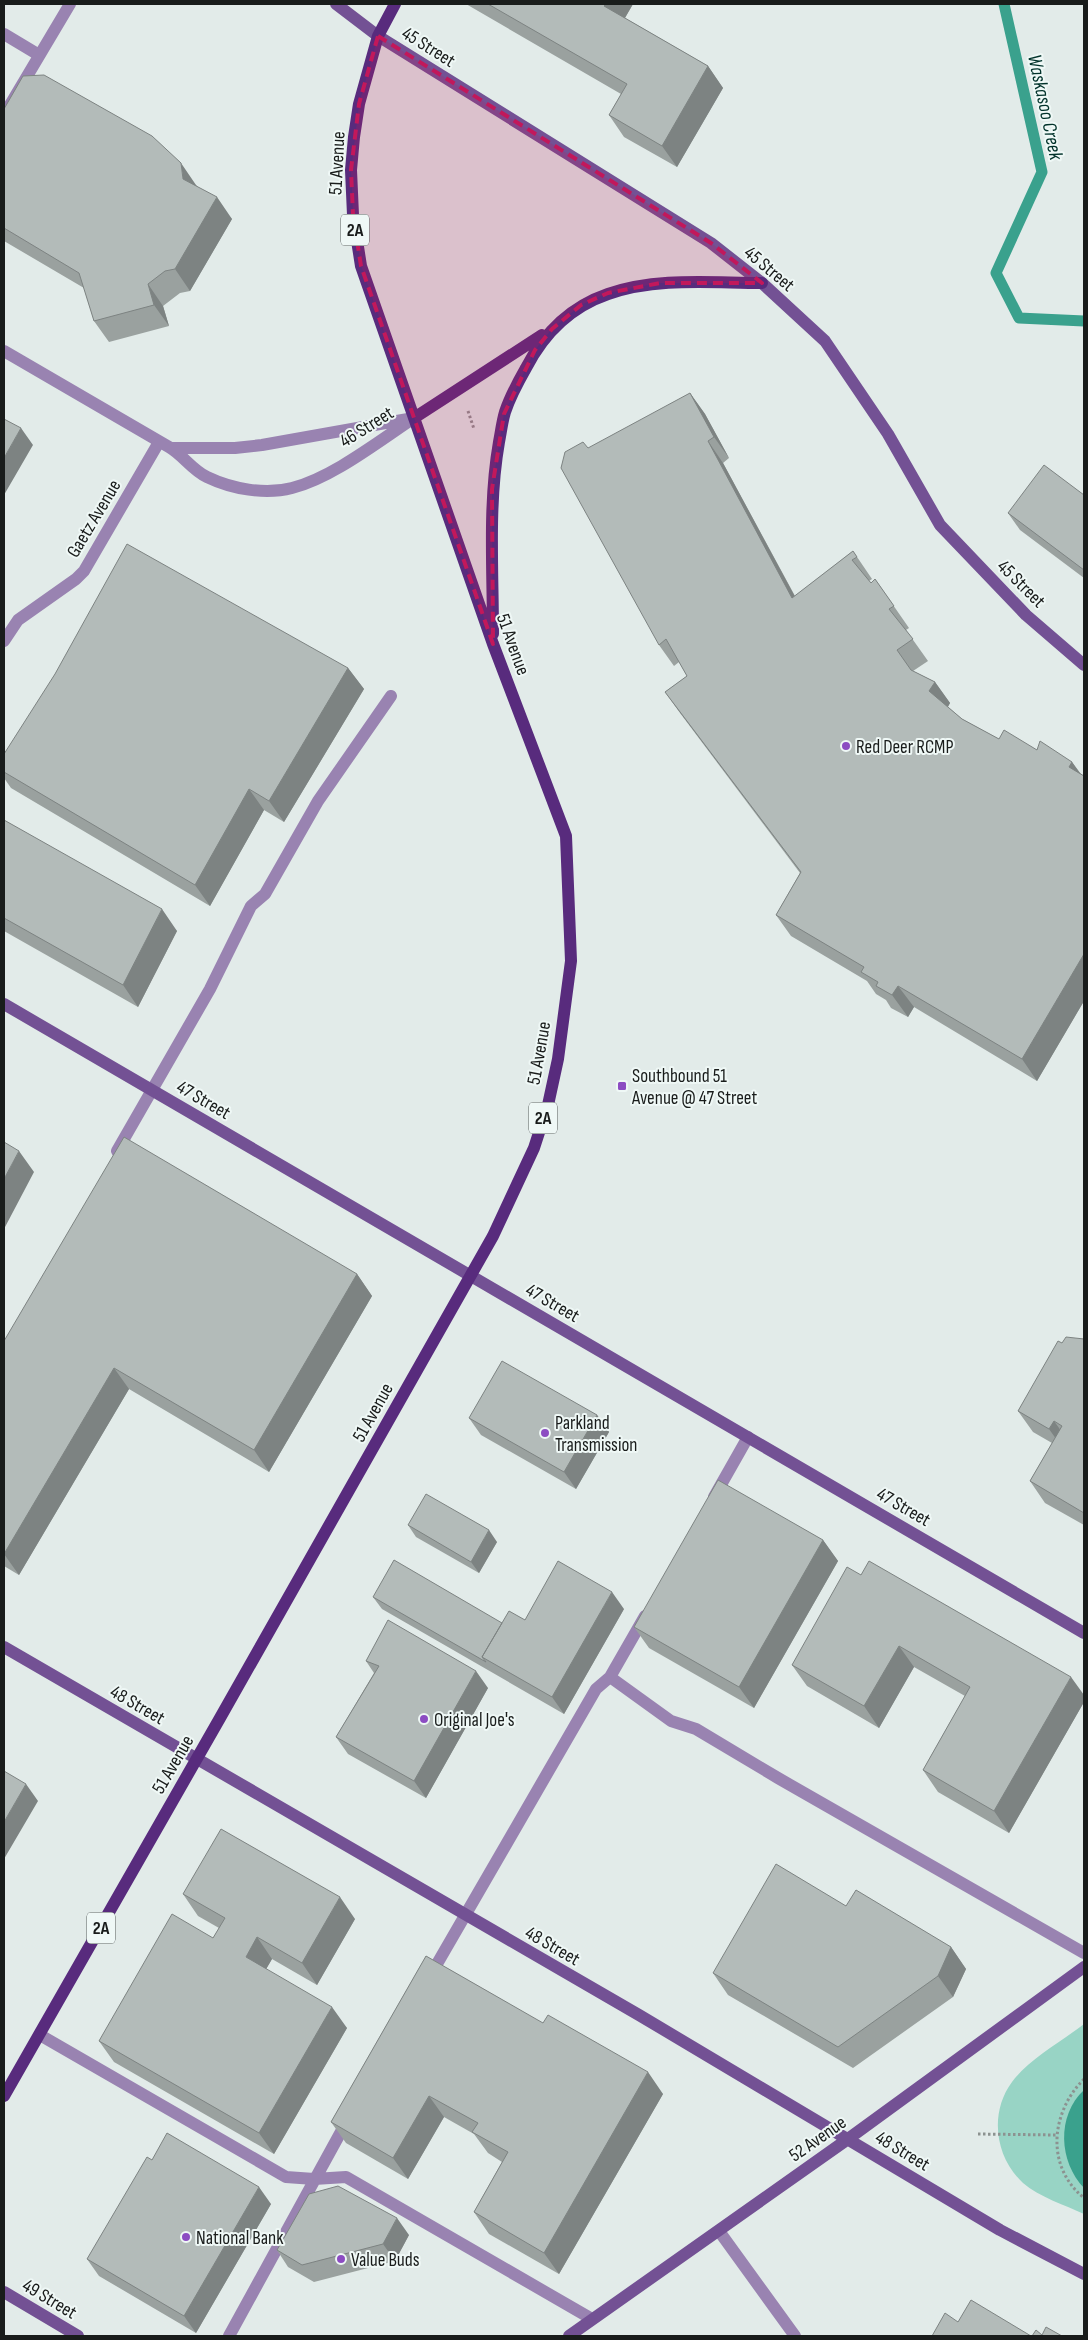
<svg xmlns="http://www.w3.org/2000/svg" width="1088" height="2340" viewBox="0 0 1088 2340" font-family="'Sofia Sans Condensed',sans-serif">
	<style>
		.green { fill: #98d4c5 }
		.water { fill: #3aa18d }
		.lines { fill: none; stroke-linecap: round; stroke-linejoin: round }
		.stream { stroke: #3aa18d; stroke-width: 11 }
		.path { stroke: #8c9290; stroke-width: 3; stroke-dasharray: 2.5 2.5; stroke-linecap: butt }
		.lane { stroke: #9983b1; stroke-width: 12 }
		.street { stroke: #9983b1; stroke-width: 12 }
		.secondary { stroke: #735194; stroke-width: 12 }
		.primary { stroke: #582b7d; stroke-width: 12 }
		.wall { fill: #9aa19f }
		.shaded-wall { fill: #7d8382 }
		.building { fill: #b3bbb9; stroke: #7d8382 }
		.marked { fill: #c2185b; fill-opacity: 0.2; stroke: #c2185b; stroke-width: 4; stroke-dasharray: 10 6; stroke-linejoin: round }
		.poi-dot { fill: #8c4cc2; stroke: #eff8f6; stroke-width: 2 }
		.labels { text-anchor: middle; stroke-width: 4; stroke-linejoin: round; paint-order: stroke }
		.shield { fill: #eff8f6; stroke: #595e5d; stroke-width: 1 }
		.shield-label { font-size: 18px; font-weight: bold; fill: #191c1b }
		.street-label { font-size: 19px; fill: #191c1b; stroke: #eff8f6 }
		.poi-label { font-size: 19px; fill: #191c1b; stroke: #eff8f6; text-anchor: start }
		.water-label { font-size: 20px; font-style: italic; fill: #01322a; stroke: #eff8f6 }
	</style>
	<rect width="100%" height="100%" fill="#e2ebe9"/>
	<!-- green -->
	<path class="green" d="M1084,2024V2214C1065,2205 1039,2197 1023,2183C995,2157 989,2113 1012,2082C1028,2060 1062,2041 1084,2024Z"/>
	<!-- water -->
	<path class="water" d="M1084,2090V2188C1059,2162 1056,2116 1084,2090Z"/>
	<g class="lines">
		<!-- stream -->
		<path class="stream" d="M1004,4L1042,172L996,273L1019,318L1084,321"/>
		<!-- path -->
		<path class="path" d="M468,411L474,429
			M1084,2079C1051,2112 1045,2166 1084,2198
			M978,2134L1057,2135"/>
		<!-- lane -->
		<path class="lane" d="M4,34L39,55
			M4,115L70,4
			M117,1151L210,989L251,906L265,894L318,801L391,696
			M714,1497L748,1437
			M610,1677L671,1721L696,1729L778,1778L1084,1953
			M430,1976L596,1689L610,1677L645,1616
			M40,2035L286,2177L314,2179L346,2177L592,2319
			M719,2231L795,2336
			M229,2336L348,2119"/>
		<!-- street -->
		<path class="street" d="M4,351C59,383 114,415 169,447C183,455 192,470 207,477C232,489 265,495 292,488C332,478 379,441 414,418
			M171,448H235L262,445L408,419
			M4,641L18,620L76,579L84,571L159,442"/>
		<!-- secondary -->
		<path class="secondary" d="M336,4L378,36L711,243L762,283L825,341L888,434L940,525L1026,615L1084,665
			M4,1004L1084,1633
			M4,1647L639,2015L1000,2230L1084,2274
			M4,2292L78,2336
			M569,2336L848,2139L1084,1967"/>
		<!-- primary -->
		<path class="primary" d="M414,418L542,335
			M493,634C493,570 488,505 499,442C501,432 502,422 505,412C510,397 518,382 526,368C544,333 570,307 608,294C657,277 711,283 762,283
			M4,2096L220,1718L493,1236L534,1148L548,1105L558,1059L571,961L566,836L493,644L361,266L353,215L351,170L354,137L359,104L378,36L395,4"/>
	</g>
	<!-- wall -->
	<path class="wall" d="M466,4H633L625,18L708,66L723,88L677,167L624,137L609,115L621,94Z
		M4,109L196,185L232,219L190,291L180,293L163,306L169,326L109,342L94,321L84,288L4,241Z
		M690,393L705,414L729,458L723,463L795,596L853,551L872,579L869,581L871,583L875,579L909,628L906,630L928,661L913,671L935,682L950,703L948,707L962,719L999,739L1037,750L1072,762L1081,774L1084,776V1001L1037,1081L914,1007L908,1017L891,1008L886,1000L876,994L867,981L791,936L776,915L800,873L680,713L665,692L687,676L679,662L674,666L659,645Z
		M1084,495V578L1020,530L1008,513Z
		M348,668L364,689L284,822L264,810L210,906L11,788L4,778V754Z
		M4,820L177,931L138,1007L4,931Z
		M357,1274L372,1296L269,1472L129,1389L19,1575L4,1566V1341Z
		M1084,1339V1525L1045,1503L1030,1481L1052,1443L1033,1432L1018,1411L1062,1343Z
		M597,1415L609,1432L576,1489L481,1435L469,1418Z
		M408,1525L497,1542L479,1573L416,1537Z
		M823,1540L838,1561L754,1708L649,1648L634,1627Z
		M861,1575L1084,1695V1702L1009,1833L938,1792L923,1770L965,1696L914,1667L879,1728L807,1686L792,1665Z
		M373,1597L502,1623L624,1609L564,1714L382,1609Z
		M366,1661L488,1688L426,1798L348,1754L336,1737L374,1673Z
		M183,1894L355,1919L317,1985L272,1959L266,1969L347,2028L274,2154L114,2062L99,2041L213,1938L219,1928L198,1916Z
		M846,1906L951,1947L966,1969L953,1997L853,2068L728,1995L713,1973Z
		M426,1956L663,2094L559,2274L489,2234L474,2212L502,2162L488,2153L474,2134L444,2117L408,2179L346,2143L331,2122Z
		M152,2160L271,2204L196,2333L99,2276L87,2259Z
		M409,2235L395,2261L314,2282L288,2267L277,2250Z"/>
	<!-- shaded-wall -->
	<path class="shaded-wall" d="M606,4H633L619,28L604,6Z
		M708,66L723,88L677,167L662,146Z
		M181,163L196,185L199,200L183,179Z
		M217,197L232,219L190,291L175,269Z
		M148,284L163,306L169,326L154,305Z
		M690,393L705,414L729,458L714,437Z
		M21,428L33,445L4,495V458Z
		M708,441L723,463L807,619L792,598Z
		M348,668L364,689L284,822L269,801Z
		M935,682L950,703L944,713L929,691Z
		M1072,762L1084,779L1069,767Z
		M249,789L264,810L210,906L195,885Z
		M162,909L177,931L138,1007L123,985Z
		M1084,954V1001L1037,1081L1022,1059Z
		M898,986L914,1007L908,1017L892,995Z
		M19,1151L34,1172L4,1229V1179Z
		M357,1274L372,1296L269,1472L254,1450Z
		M114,1368L129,1389L19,1575L4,1554Z
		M597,1415L609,1432L576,1489L564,1472Z
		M1054,1421L1069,1442L1064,1450L1049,1429Z
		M489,1530L497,1542L479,1573L471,1562Z
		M823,1540L838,1561L754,1708L739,1687Z
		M612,1592L624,1609L564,1714L552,1697Z
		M899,1646L914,1667L879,1728L864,1706Z
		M476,1671L488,1688L426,1798L414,1781Z
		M1071,1677L1084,1695V1702L1009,1833L994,1811Z
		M26,1784L38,1801L4,1859V1822Z
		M340,1897L355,1919L317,1985L302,1963Z
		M257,1937L272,1959L261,1978L246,1957Z
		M951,1947L966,1969L953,1997L938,1976Z
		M332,2007L347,2028L274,2154L259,2133Z
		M648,2072L663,2094L559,2274L544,2253Z
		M429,2096L444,2117L408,2179L393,2158Z
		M259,2187L271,2204L196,2333L184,2316Z
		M397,2218L409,2235L395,2261L383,2244Z"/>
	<!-- building -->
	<path class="building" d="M488,4H606L604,6L708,66L662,146L609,115L627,84Z
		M44,75L152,136L181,163L183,179L217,197L175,269L165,271L148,284L154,305L94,321L79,273L4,228V109L23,76Z
		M690,393L714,437L708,441L792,598L853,551L857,557L852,560L871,583L875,579L894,606L889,609L913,639L897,650L911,670L935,682L929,691L962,719L999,739L1004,730L1037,750L1040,741L1072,762L1069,767L1084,776V954L1022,1059L898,986L892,995L876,986L878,982L861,972L864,967L776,915L801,872L665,692L687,676L666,639L659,645L561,468L565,452L583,442L588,448Z
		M4,419L21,428L4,458Z
		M1044,465L1084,495V570L1008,513Z
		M127,544L348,668L269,801L249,789L195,885L4,772V754L55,674Z
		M4,820L162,909L123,985L4,918Z
		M124,1137L357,1274L254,1450L114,1368L4,1554V1341Z
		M4,1142L19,1151L4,1179Z
		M1066,1337L1084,1339V1513L1030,1481L1062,1426L1054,1421L1049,1429L1018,1411L1058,1341L1062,1343Z
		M502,1361L597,1415L564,1472L469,1418Z
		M718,1480L823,1540L739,1687L634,1627Z
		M426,1494L489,1530L471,1562L408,1525Z
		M394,1560L502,1623L482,1657L486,1662L373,1597Z
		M558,1561L612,1592L552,1697L482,1657L509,1611L525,1620Z
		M869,1561L1071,1677L994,1811L923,1770L970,1687L899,1646L864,1706L792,1665L847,1567L861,1575Z
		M388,1620L476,1671L414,1781L336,1737L379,1666L366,1661Z
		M4,1771L26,1784L4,1822Z
		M221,1829L340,1897L302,1963L257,1937L246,1957L332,2007L259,2133L99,2041L172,1914L213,1938L225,1918L183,1894Z
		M776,1864L846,1906L856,1890L951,1947L938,1976L838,2047L713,1973Z
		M426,1956L543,2023L548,2015L648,2072L544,2253L474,2212L508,2152L472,2132L478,2123L429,2096L393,2158L331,2122Z
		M167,2133L259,2187L184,2316L87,2259L147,2157L152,2160Z
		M338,2186L397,2218L383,2244L302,2265L277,2250L309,2194Z
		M971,2300L1031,2336H932L945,2313L958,2322Z
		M1046,2327L1062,2336H1032L1036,2330L1042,2335Z"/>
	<!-- marked area -->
	<path class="marked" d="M378,36L711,243L762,283H660L608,293L581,305L552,329L535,350L504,414L492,489L493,644L361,266L353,215L351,170L359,104Z"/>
	<!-- markers -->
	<g class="poi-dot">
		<circle cx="846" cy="746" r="5"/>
		<rect x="617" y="1081" width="10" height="10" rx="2.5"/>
		<circle cx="545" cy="1433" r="5"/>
		<circle cx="424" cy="1719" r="5"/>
		<circle cx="186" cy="2237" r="5"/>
		<circle cx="341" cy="2259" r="5"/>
	</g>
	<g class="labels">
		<!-- shield labels -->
		<g class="shield">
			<rect x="341" y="214.5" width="28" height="31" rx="4"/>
			<rect x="529" y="1102.5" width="28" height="31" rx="4"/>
			<rect x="87" y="1912.5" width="28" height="31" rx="4"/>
		</g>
		<g class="shield-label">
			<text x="355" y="236">2A</text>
			<text x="543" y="1124">2A</text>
			<text x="101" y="1934">2A</text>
		</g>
		<!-- street labels -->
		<g class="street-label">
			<text transform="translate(429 46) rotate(32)" y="7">45 Street</text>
			<text transform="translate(336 163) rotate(-87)" y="7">51 Avenue</text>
			<text transform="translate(770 268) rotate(40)" y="7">45 Street</text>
			<text transform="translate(366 426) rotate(-32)" y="7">46 Street</text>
			<text transform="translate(93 518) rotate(-59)" y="7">Gaetz Avenue</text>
			<text transform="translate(1022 583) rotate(45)" y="7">45 Street</text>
			<text transform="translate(514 644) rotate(70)" y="7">51 Avenue</text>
			<text transform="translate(538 1053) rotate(-80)" y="7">51 Avenue</text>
			<text transform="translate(204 1099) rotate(30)" y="7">47 Street</text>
			<text transform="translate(553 1302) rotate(30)" y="7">47 Street</text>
			<text transform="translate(372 1412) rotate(-61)" y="7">51 Avenue</text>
			<text transform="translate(904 1506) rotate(30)" y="7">47 Street</text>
			<text transform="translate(138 1704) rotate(30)" y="7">48 Street</text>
			<text transform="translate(172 1764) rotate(-60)" y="7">51 Avenue</text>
			<text transform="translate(553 1945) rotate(30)" y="7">48 Street</text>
			<text transform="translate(817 2138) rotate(-35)" y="7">52 Avenue</text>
			<text transform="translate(903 2150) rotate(31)" y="7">48 Street</text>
			<text transform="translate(50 2298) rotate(31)" y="7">49 Street</text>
		</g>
		<!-- poi labels -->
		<g class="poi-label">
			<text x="856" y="753">Red Deer RCMP</text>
			<text x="632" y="1082">Southbound 51<tspan x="632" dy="22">Avenue @ 47 Street</tspan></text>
			<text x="555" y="1429">Parkland<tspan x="555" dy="22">Transmission</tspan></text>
			<text x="434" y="1726">Original Joe's</text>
			<text x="196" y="2244">National Bank</text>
			<text x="351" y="2266">Value Buds</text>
		</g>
		<!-- water labels -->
		<g class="water-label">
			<text transform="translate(1046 107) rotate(78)" y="7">Waskasoo Creek</text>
		</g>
	</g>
	<!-- border -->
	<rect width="1088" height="2340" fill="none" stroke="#191c1b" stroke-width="10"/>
</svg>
